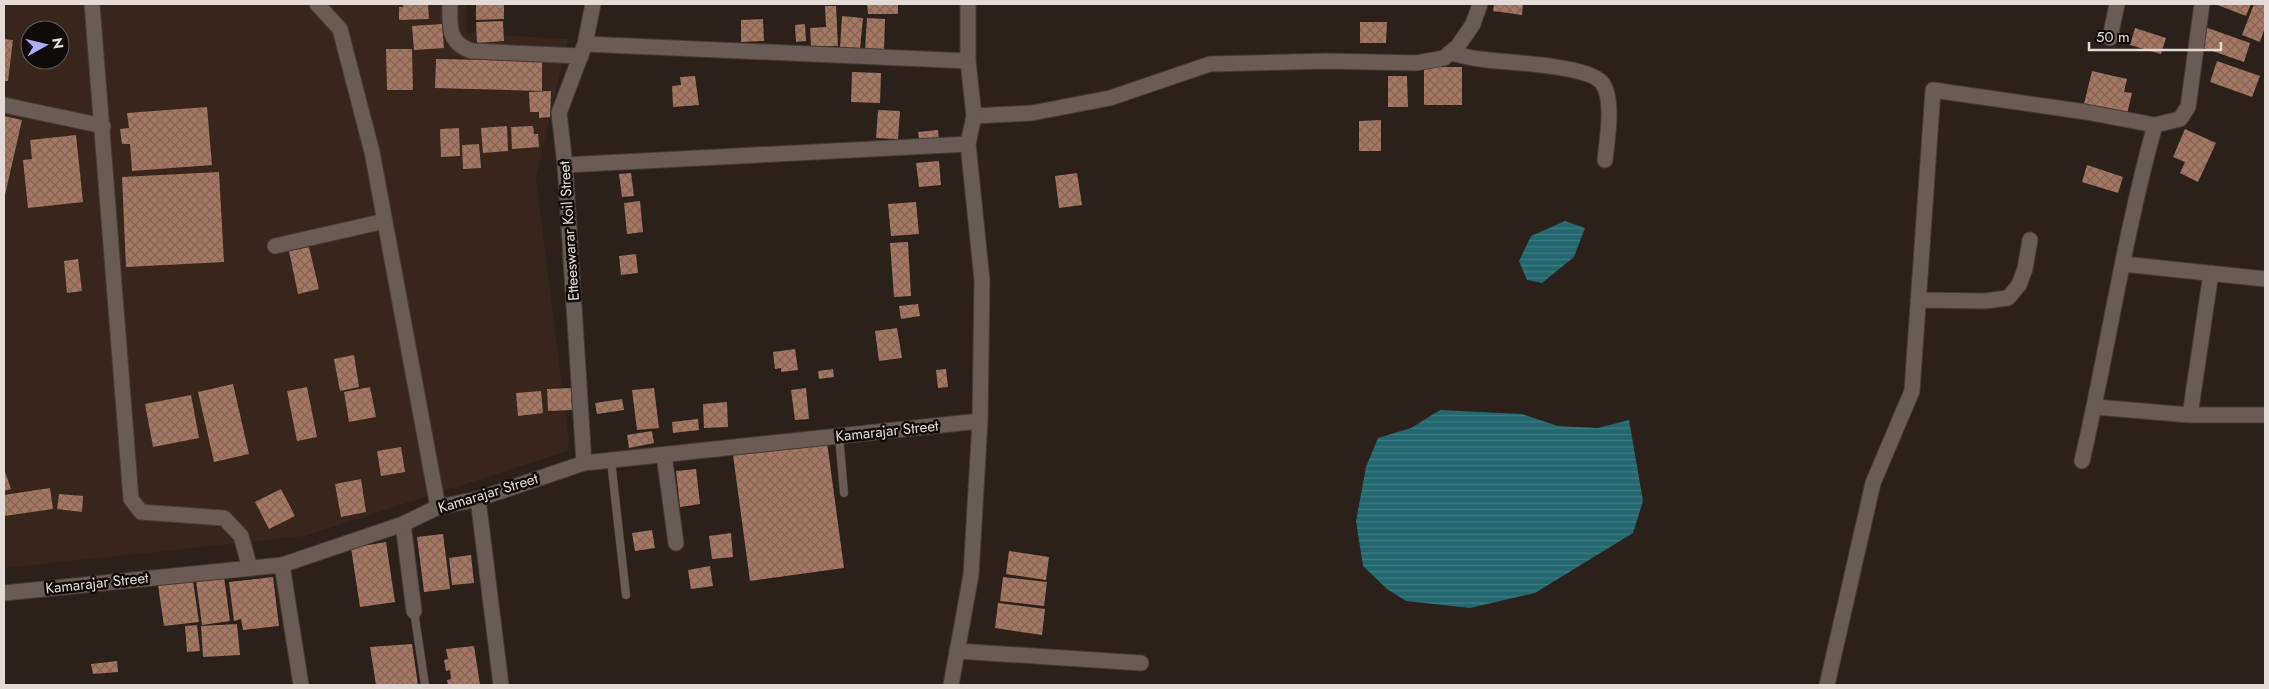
<svg xmlns="http://www.w3.org/2000/svg" width="2269" height="689" viewBox="0 0 2269 689" font-family="Jost,sans-serif">
	<style>
		.built { fill: #38261d; fill-rule: evenodd }
		.water { fill: url(#water-rules) }
		.building { fill: url(#building-cross-hatch) }
		.lines { fill: none; stroke-linecap: round; stroke-linejoin: round }
		.service-casing { stroke: #463b37; stroke-width: 9 }
		.minor-casing { stroke: #463b37; stroke-width: 17 }
		.tertiary-casing { stroke: #463b37; stroke-width: 17 }
		.service { stroke: #6a5b54; stroke-width: 8 }
		.minor { stroke: #6a5b54; stroke-width: 15 }
		.tertiary { stroke: #6a5b54; stroke-width: 15 }
		.labels { text-anchor: middle; stroke-width: 5; stroke-linejoin: round; paint-order: stroke }
		.street-label { font-size: 15px; fill: #e4dbd7; stroke: #100b08 }
	</style>
	<defs>
		<pattern id="water-rules" width="6" height="5" patternUnits="userSpaceOnUse" patternTransform="scale(1.25)"><rect width="6" height="5" fill="#23676f"/><path d="M0 2.5h6" fill="none" stroke="#437c83"/></pattern>
		<pattern id="building-cross-hatch" width="8" height="8" patternUnits="userSpaceOnUse" patternTransform="scale(1.25)"><rect width="8" height="8" fill="#a67762"/><path d="M0 0l8 8M0 8l8-8" fill="none" stroke="#846456"/></pattern>
	</defs>
	<rect width="100%" height="100%" fill="#2c201a"/>
	<!-- built -->
	<path class="built" d="M4,4H466L467,33L568,39L536,177L570,450L305,536L4,568ZM30,30H60V60H30Z"/>
	<!-- water -->
	<path class="water" d="M1565,221L1585,228L1574,257L1542,283L1527,280L1519,261L1531,236Z
		M1440,410L1522,414L1558,426L1598,428L1629,420L1643,501L1633,533L1535,593L1470,608L1406,601L1387,589L1363,566L1356,521L1366,467L1378,438L1411,428Z"/>
	<!-- building -->
	<path class="building" d="M403,4H428L429,19L399,20V7H403Z
		M476,4H504V19L476,20Z
		M867,4H898V14H868Z
		M1494,4H1523L1522,15L1493,11Z
		M2215,4H2251L2246,16Z
		M2254,4H2265V27L2260,42L2242,35Z
		M825,6H836L838,46H811L810,28L826,27Z
		M842,16L863,18L860,49L840,48Z
		M867,18L885,19L884,52L865,51Z
		M763,19L764,41L741,42V20Z
		M503,21L504,41L477,43L476,22Z
		M1360,22H1387L1386,43H1360Z
		M442,24L444,48L414,50L412,26Z
		M805,24L806,41L796,42L795,25Z
		M2205,27L2250,43L2244,62L2198,46Z
		M2135,28L2166,38L2161,54L2130,45Z
		M4,39L13,40L8,81H4Z
		M386,49H412L413,90H387Z
		M436,59L542,61V91L435,88Z
		M2217,61L2260,76L2252,97L2210,82Z
		M1424,67H1462V105H1424Z
		M2092,71L2127,79L2124,92L2132,93L2127,114L2084,104Z
		M852,72L881,73L880,103L851,102Z
		M695,76L699,105L673,107L672,86L681,85L680,77Z
		M1388,76H1407L1408,107H1388Z
		M551,91L550,117L539,118V112H530L529,92Z
		M207,107L212,165L132,171L130,144H122L120,129L129,128L127,113Z
		M878,110L900,111L898,139L876,138Z
		M4,116L22,120L5,195H4Z
		M1381,120V151H1359V121Z
		M507,126L508,151L483,153L481,128Z
		M533,126L534,134H538L539,147L512,149L511,127Z
		M459,128L460,156L441,157L440,129Z
		M2185,129L2216,143L2198,182L2180,173L2185,162L2173,157Z
		M938,130L939,141L920,144L918,132Z
		M76,135L83,202L28,208L23,160L32,159L30,140Z
		M479,144L481,168L463,169L462,145Z
		M939,161L941,185L919,187L916,163Z
		M2087,165L2123,177L2118,193L2082,182Z
		M219,172L224,262L126,267L122,177Z
		M631,173L634,196L622,197L619,174Z
		M1077,173L1082,205L1059,208L1055,176Z
		M640,201L643,232L627,234L624,203Z
		M916,202L919,234L891,236L888,204Z
		M908,242L911,296L894,297L890,243Z
		M309,247L319,289L298,294L289,251Z
		M636,254L638,273L621,275L619,256Z
		M78,259L82,291L67,293L64,261Z
		M918,304L920,316L901,319L899,306Z
		M897,328L902,358L879,361L875,331Z
		M795,349L798,370L781,372V368L775,369L773,352Z
		M354,355L359,387L340,391L334,359Z
		M833,369L834,377L819,379L818,371Z
		M946,369L948,387L938,388L936,370Z
		M233,384L249,454L214,462L198,392Z
		M307,387L317,437L297,441L287,391Z
		M370,387L376,417L349,422L344,392Z
		M571,388L572,410L548,411L547,389Z
		M654,388L659,428L637,430L632,390Z
		M806,388L809,419L795,420L791,390Z
		M541,391L543,413L518,416L516,393Z
		M191,395L199,438L153,447L145,404Z
		M622,399L624,410L597,414L595,403Z
		M727,402L728,427L704,428L703,404Z
		M698,419L699,430L673,433L672,422Z
		M652,431L654,443L629,448L627,435Z
		M827,442L844,568L750,581L733,455Z
		M401,447L405,472L381,476L377,451Z
		M4,469L11,489L4,491Z
		M696,469L700,504L680,507L676,471Z
		M361,479L366,512L341,517L335,484Z
		M50,488L53,509L4,516V495Z
		M281,489L295,516L269,529L255,502Z
		M59,494L83,496L82,512L57,509Z
		M652,530L655,548L635,551L632,533Z
		M731,533L733,557L712,559L709,536Z
		M443,534L450,589L424,592L417,537Z
		M386,542L395,602L360,607L351,548Z
		M1009,551L1049,557L1046,580L1006,574Z
		M471,555L474,583L452,585L449,558Z
		M710,566L713,586L691,589L688,570Z
		M224,577L230,621L202,625L196,581Z
		M273,577L279,626L243,630L241,619L234,621L229,582Z
		M1003,577L1047,582L1044,606L1000,601Z
		M193,581L199,622L164,626L158,585Z
		M998,603L1045,609L1042,635L995,628Z
		M237,624L240,655L203,657L201,626Z
		M197,625L200,651L187,652L185,626Z
		M412,644L418,685H376L370,647Z
		M474,646L480,685H448L447,680L451,679L450,670L446,671L444,660L448,659L446,649Z
		M117,661L118,672L93,674L91,664Z"/>
	<g class="lines">
		<defs>
			<path id="service" d="M839,436L844,493
				M611,461L626,595
				M414,611L425,685"/>
			<path id="minor" d="M92,4L131,499L141,512L224,518L241,536L250,568
				M317,4L340,29L372,152L438,507
				M450,4C450,26 447,43 472,51L581,56
				M2110,38L2117,4
				M585,44L968,61
				M1450,53C1460,55 1470,58 1480,59C1504,63 1590,64 1603,84C1614,101 1607,140 1605,160
				M4,105L103,126
				M974,116L1032,113L1110,98L1210,64L1327,61L1416,63L1444,58L1458,46L1473,24L1480,4
				M565,165L968,144
				M275,246L385,221
				M2123,264L2265,279
				M1918,300L1985,301L2008,298L2019,285L2025,269L2030,240
				M2095,407L2190,415H2265
				M2190,415L2211,273
				M664,455L676,543
				M2082,461C2108,349 2124,236 2155,125
				M584,463L565,165L559,113L585,44L593,4
				M478,499L501,685
				M403,524L414,611
				M282,565L301,685
				M957,651L1141,663
				M1827,685L1873,483L1912,391L1933,90L2086,112L2155,125L2180,119L2188,107L2202,4"/>
			<path id="tertiary" d="M4,593L282,565L403,524L438,507L478,499L584,463L980,421
				M951,685L971,575L980,421L982,280L968,144L974,116L968,61V4"/>
		</defs>
		<!-- service casing -->
		<use href="#service" class="service-casing"/>
		<!-- minor casing -->
		<use href="#minor" class="minor-casing"/>
		<!-- tertiary casing -->
		<use href="#tertiary" class="tertiary-casing"/>
		<!-- service -->
		<use href="#service" class="service"/>
		<!-- minor -->
		<use href="#minor" class="minor"/>
		<!-- tertiary -->
		<use href="#tertiary" class="tertiary"/>
	</g>
	<g class="labels">
		<!-- street labels -->
		<g class="street-label">
			<text transform="translate(569 231) rotate(-94)" y="5">Etteeswarar Koil Street</text>
			<text transform="translate(887 431) rotate(-6)" y="5">Kamarajar Street</text>
			<text transform="translate(488 493) rotate(-17)" y="5">Kamarajar Street</text>
			<text transform="translate(97 583) rotate(-6)" y="5">Kamarajar Street</text>
		</g>
	</g>
	<!-- border -->
	<rect width="2269" height="689" fill="none" stroke="#e4dbd7" stroke-width="10"/>
	<!-- north arrow -->
	<g transform="translate(45 45) rotate(82)"><circle r="24" fill="#100b08" stroke="#655e5b"/>
	<path d="M0-4L9 19L0 12L-9 19Z" fill="#adaffb"/>
	<text y="-8" font-size="14" font-weight="bold" text-anchor="middle" fill="#e4dbd7">N</text>
	</g>
	<!-- scale -->
	<path d="M2089 42v8h132v-8" fill="none" stroke="#e4dbd7" stroke-width="2.5"/>
	<text x="2096" y="42" font-size="15" fill="#e4dbd7" stroke="#100b08" stroke-width="4" paint-order="stroke">50 m</text>
</svg>
